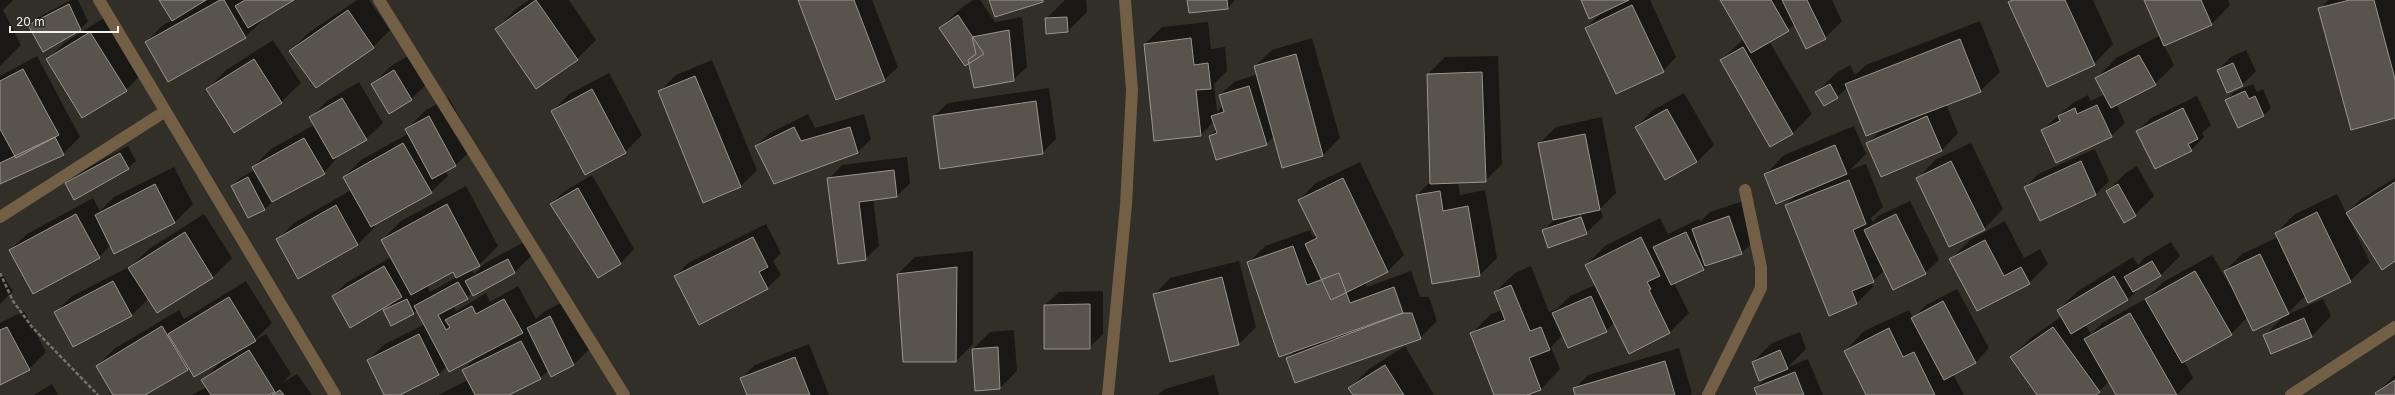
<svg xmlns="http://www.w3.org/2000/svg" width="2395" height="395" viewBox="0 0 2395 395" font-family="Inter,sans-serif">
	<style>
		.shadow { fill: #0007; fill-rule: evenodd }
		.building { fill: #58534d; stroke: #9a958e }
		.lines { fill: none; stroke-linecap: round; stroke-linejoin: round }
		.path { stroke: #75716c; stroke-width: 2.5; stroke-dasharray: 4 2; stroke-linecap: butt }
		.street { stroke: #735f45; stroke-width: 12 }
	</style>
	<rect width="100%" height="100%" fill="#322e28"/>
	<!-- shadow -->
	<path class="shadow" d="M0,0H13L3,10L21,45L0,66Z
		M71,0H78L88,21L81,29L43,51L29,25L37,18Z
		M160,0H204L202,3L208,0H292L261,19L262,21L245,37L146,42L163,25L173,20Z
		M357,0H369L390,30L373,47L316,87L291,51L307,34Z
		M529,0H569L596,40L577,59L496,29L515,10Z
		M799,0H872L898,67L884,80Z
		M973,0H980L995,22L1022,17L1027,67L1013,80L970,62L940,28L960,9Z
		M1065,0H1086L1087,12L1067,32L1046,19Z
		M1188,0H1235L1228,8Z
		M1582,0H1650L1676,57L1663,71L1586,28L1603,11Z
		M1721,0H1832L1842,21L1825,38L1795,24L1788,30L1769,41L1812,114L1792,134L1721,60L1744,39Z
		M2012,0H2093L2113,44L2094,64L2010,2Z
		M2146,0H2228L2230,5L2211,25L2164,45L2174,65L2155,84L2116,104L2125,123L2111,136L2042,130L2073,103L2088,95L2091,101L2105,94L2097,78L2116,58L2161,35Z
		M2328,0H2395V117L2320,9Z
		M107,16L143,73L126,90L48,59L64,43Z
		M1980,21L2000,72L1980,91L1946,104L1958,133L1942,150L1882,176L1868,143L1882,129L1848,87L1837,97L1824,105L1817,92L1836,73L1850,65L1855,75L1866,65Z
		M1208,22L1211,49L1225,47L1227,71L1214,84L1217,112L1223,106L1220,95L1234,82L1258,74L1255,66L1272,50L1312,38L1340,138L1323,155L1274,136L1266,144L1210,136L1216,130L1214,121L1201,135L1145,44L1162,27Z
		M273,40L301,83L281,102L234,132L207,90L226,70Z
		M2246,50L2256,71L2242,85L2228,91L2218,70L2231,57Z
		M413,53L430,81L411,99L373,84L391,66Z
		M37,56L80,137L63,154L0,183V76Z
		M1498,56L1502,164L1485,181L1458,182L1460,195L1485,190L1497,258L1480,275L1433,283L1417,195L1431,181L1428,74L1445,57Z
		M712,60L757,170L740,187L659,92L676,75Z
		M609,73L642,135L625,152L553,111L569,94Z
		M359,82L383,123L366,139L341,153L324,173L272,202L265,209L232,186L240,178L255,170L253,167L271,149L314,125L310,118L327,101Z
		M2253,84L2257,92L2263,89L2271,108L2264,115L2238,126L2227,100L2234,92Z
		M1049,88L1056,139L1042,153L934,116L948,103Z
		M1684,93L1714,145L1697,162L1665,179L1636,127L1653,110Z
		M2197,96L2211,125L2202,133L2204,137L2191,150L2137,131L2151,118Z
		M449,98L475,146L456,165L445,171L448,176L431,192L373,225L375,227L358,244L299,278L277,240L294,223L351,190L344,177L361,160L409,133L407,129L426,110Z
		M808,114L815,128L864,114L871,139L857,153L756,146L770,133Z
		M1602,117L1616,193L1600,209L1603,217L1586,233L1544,230L1554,220L1539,144L1556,127ZM1580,212L1585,225H1583L1578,213Z
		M1854,126L1866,154L1850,170L1866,164L1883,207L1871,218L1873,222L1878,216L1910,201L1939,260L1925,273L1885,270L1872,282L1873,287L1857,303L1786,205L1797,194L1765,175L1784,155Z
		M1971,143L2003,209L1984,229L1917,179L1936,159Z
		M128,146L136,161L128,168L66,183L74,175Z
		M2095,149L2109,181L2096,194L2025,188L2038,174Z
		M907,157L910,183L897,196L873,199L879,246L865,259L829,179L842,165Z
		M1360,162L1404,255L1388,271L1365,282L1367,287L1411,271L1420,297H1429L1437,321L1420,338L1287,358L1295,351L1248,263L1265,246L1310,230L1313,237L1316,234L1299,200L1316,183Z
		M2137,166L2154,196L2135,215L2107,191L2127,172Z
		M174,167L193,204L175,222L111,245L99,257L10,250L27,234L93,198L100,211L114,197Z
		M592,175L634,249L621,263L598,277L551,204L565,191Z
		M2395,178V260L2346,214L2361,199Z
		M466,186L498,246L479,265L472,269L474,274L485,263L526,241L533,254L515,272L473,294L472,293L453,305L456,311L486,293L490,302L518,286L536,319L545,311L567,300L591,348L574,364L552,375L549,370L540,378L506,395H438L468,380L463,370L477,356L447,366L439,374L398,395H385L368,360L385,344L425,324L417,310L414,313L384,311L392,303L333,296L346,283L391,257L382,240L401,221ZM454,271L457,277L430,292L427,285Z
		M2337,194L2370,262L2350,281L2306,295L2286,315L2323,299L2331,316L2312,336L2272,353L2264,336L2285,315L2248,317L2231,334L2184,361L2193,378L2177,395H2117L2110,381L2095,395H2038L2011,357L2031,338L2062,316L2058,310L2078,291L2133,257L2138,265L2144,258L2171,242L2180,256L2161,275L2141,286L2128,300L2085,325L2091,334L2102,323L2147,298L2163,282L2212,255L2236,296H2237L2225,271L2242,254L2278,237L2276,233L2295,214Z
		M1746,200L1758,236L1742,253L1708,265L1703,269L1674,283L1689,313L1670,332L1629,353L1614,323L1606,331L1563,335L1551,347L1560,369L1541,389L1525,395H1495L1471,334L1491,314L1502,310L1495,292L1515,273L1531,266L1549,312L1557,309L1570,296L1595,285L1586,265L1605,246L1660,218L1668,234L1699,219L1701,221L1710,212Z
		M204,214L232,258L213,277L157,312L149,298L132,315L74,346L56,312L72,296L131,266L149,249Z
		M2005,221L2024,258L2040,249L2048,264L2029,283L1977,310L1951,259L1970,240Z
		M766,224L781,253L773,261L781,275L767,288L675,277L688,263Z
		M973,251V344L956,361L898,274L915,257Z
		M1239,261L1256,327L1239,344L1170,361L1154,295L1170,278Z
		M0,271L13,291L0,304Z
		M246,281L272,323L254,341L266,334L291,374L282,383L297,374L312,395H192L207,387L203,380L222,360L189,367L143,395H114L97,366L114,349L179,310L184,319Z
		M1957,289L1989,348L1976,362L1953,374L1964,395H1867L1845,351L1864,331L1909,310L1913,318L1926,305Z
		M1103,291V334L1089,348L1045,305L1059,292Z
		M24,311L46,352L29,369L0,384V323Z
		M1014,330L1017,371L1000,388L973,349L990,332Z
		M1800,332L1806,349L1788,367L1808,359L1823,395H1758L1756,388L1768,376L1753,362L1772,343Z
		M809,344L829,395H748L741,379L755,365Z
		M1405,346L1434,395H1354L1350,388L1369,369Z
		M1679,348L1692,393L1690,395H1576L1574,389L1588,375Z
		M1214,375L1219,395H1158L1165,389Z
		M2395,375V395H2378L2376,393Z
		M52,384L58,395H34Z"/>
	<!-- building -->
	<path class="building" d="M159,0H206L172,21Z
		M220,0H224L246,38L168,82L145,42Z
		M245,0H294L248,28L235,6Z
		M536,0L578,60L536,89L495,29Z
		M798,0H854L885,81L836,100Z
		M989,0H1043V2L995,17Z
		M1187,0H1227L1228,9L1189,13Z
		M1581,0H1629L1589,19Z
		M1720,0H1771L1789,31L1751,53Z
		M1782,0H1807L1826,39L1806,49Z
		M2013,0H2065L2095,65L2047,87L2008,2Z
		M2144,0H2201L2212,25L2164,46Z
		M2350,0H2374L2395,79V118L2351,130L2318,8Z
		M69,4L81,30L43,52L28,25Z
		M1632,5L1664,72L1616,94L1585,28Z
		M348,10L374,48L316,88L289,51Z
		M958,15L984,54L965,66L939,28Z
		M1067,17L1068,32L1046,34L1045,18Z
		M1009,30L1014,81L974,88L968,60L976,54L972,37Z
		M90,32L127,91L82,118L46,59Z
		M1191,38L1194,65L1208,63L1211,89L1196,90L1201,136L1154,141L1144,44Z
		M1960,39L1981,92L1866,136L1845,84Z
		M1743,47L1793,134L1770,147L1720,60Z
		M1296,54L1323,156L1282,168L1254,66Z
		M2139,55L2156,85L2111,108L2095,78Z
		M254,59L282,103L234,133L206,89Z
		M2233,63L2243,86L2227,93L2217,70Z
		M23,69L59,135L16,158L0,129V81Z
		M394,70L412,100L389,114L371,84Z
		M1482,72L1486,182L1430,184L1427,74Z
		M695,76L741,187L703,203L658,91Z
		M1830,84L1838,98L1824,106L1815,92Z
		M1249,86L1267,145L1216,160L1209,136L1217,133L1211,116L1224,112L1219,95Z
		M592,89L626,153L585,175L551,111Z
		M2245,91L2249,99L2255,96L2264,116L2238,128L2225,100Z
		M342,98L367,140L333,159L309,117Z
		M1036,101L1043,154L940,169L933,116Z
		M2097,105L2112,137L2056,163L2041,130L2060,121L2058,116L2075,108L2077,114Z
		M2183,108L2198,139L2188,144L2192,151L2155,169L2136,131Z
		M1667,109L1697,162L1665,180L1635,127Z
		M429,116L456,166L432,179L405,129Z
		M1927,116L1942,151L1881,177L1866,143Z
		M794,127L801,141L850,127L858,153L774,184L755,146Z
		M1585,134L1600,210L1553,220L1538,143Z
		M55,137L64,155L0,184V163Z
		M304,138L325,174L272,202L252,167Z
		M403,143L432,193L371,227L343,177Z
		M1835,145L1847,174L1776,204L1764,174Z
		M120,153L129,169L74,200L65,183Z
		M1951,161L1985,230L1949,247L1916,178Z
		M2081,161L2096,195L2040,221L2024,187Z
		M894,170L897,197L859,202L866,260L838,264L827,178Z
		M248,177L265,210L248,218L231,186Z
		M1343,178L1388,272L1331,300L1305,244L1317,238L1298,200Z
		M1849,180L1866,224L1853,230L1874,282L1852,291L1857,304L1829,316L1785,205Z
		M2395,182V261L2382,270L2346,213Z
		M155,184L175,223L114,254L95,215Z
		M2118,184L2136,216L2124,223L2106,191Z
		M578,188L621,264L598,278L550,204Z
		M1440,191L1443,211L1468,206L1480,276L1432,284L1416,195Z
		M447,204L480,266L456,278L453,272L411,295L381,240Z
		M336,205L358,245L298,279L276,239Z
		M2317,212L2351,282L2308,303L2275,233Z
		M76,214L100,258L33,294L9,250Z
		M1896,214L1926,274L1893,290L1864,230Z
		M1729,216L1742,254L1705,266L1692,229Z
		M1581,217L1587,234L1548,248L1542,230Z
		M185,232L213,278L157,313L128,268Z
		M1686,232L1704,270L1671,285L1653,247Z
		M753,237L768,267L759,272L768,289L699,325L674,276Z
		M1641,237L1660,276L1647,282L1651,289L1649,290L1670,333L1629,354L1585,265Z
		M1985,240L2004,276L2021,267L2030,284L1977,311L1949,259Z
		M1293,246L1307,285L1339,273L1350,303L1394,287L1403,313L1279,357L1247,262Z
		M2260,254L2289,314L2253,331L2224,271Z
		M508,259L515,273L473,296L465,281Z
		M2152,261L2161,276L2133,292L2124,277Z
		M384,266L402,297L350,328L332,296Z
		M957,267L956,362H903L897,274Z
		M2195,271L2232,335L2182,363L2145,299Z
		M2114,276L2128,300L2071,334L2057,310Z
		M1222,277L1239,345L1170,362L1153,294Z
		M113,281L132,316L73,347L54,312Z
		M458,282L468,299L438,315L446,330L450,327L445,320L472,306L476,314L504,299L523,333L449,372L414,306Z
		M1511,285L1530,331L1541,327L1550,350L1529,358L1541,390L1527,395H1494L1470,333L1505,320L1494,292Z
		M1591,296L1607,332L1568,348L1552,313Z
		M229,297L256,341L194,377L168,334Z
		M407,299L414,314L391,326L383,310Z
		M1943,301L1976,363L1944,380L1911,318Z
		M1090,304V349H1044V305Z
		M1403,313H1412L1421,339L1295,383L1286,358Z
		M2130,313L2177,395H2116L2084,339Z
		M550,316L574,365L551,377L527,328Z
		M2304,318L2312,337L2271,354L2263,335Z
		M162,326L188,370L145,395H113L96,366Z
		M7,327L30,370L0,385V330Z
		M2053,327L2100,392L2096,395H2037L2010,357Z
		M1889,328L1903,357L1914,352L1935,395H1866L1844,351Z
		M419,334L439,375L400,395H384L367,360Z
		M521,341L541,379L509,395H475L462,370Z
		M998,347L1000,389L975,391L972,349Z
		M249,350L275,392L269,395H211L201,380Z
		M1780,350L1788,369L1759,381L1752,362Z
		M795,357L810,395H747L740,378Z
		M1665,361L1675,395H1575L1573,388Z
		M1385,365L1404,395H1353L1348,388Z
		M1795,372L1804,395H1757L1754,388Z
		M2395,380V395H2376L2375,393Z
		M280,390L284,395H272Z"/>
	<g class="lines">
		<!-- path -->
		<path class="path" d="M0,273L13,301L32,327L98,395"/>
		<!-- street -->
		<path class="street" d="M99,0L335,395
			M379,0L624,395
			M0,217L164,112
			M1108,395L1126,205L1132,90L1125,0
			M1708,395L1761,288V267L1745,190
			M2291,395L2395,327"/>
	</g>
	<!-- scale -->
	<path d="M10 26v6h108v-6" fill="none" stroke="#f3f0ec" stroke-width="2"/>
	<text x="16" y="26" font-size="12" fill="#f3f0ec" stroke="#322e28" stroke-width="3" paint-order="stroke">20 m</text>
</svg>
